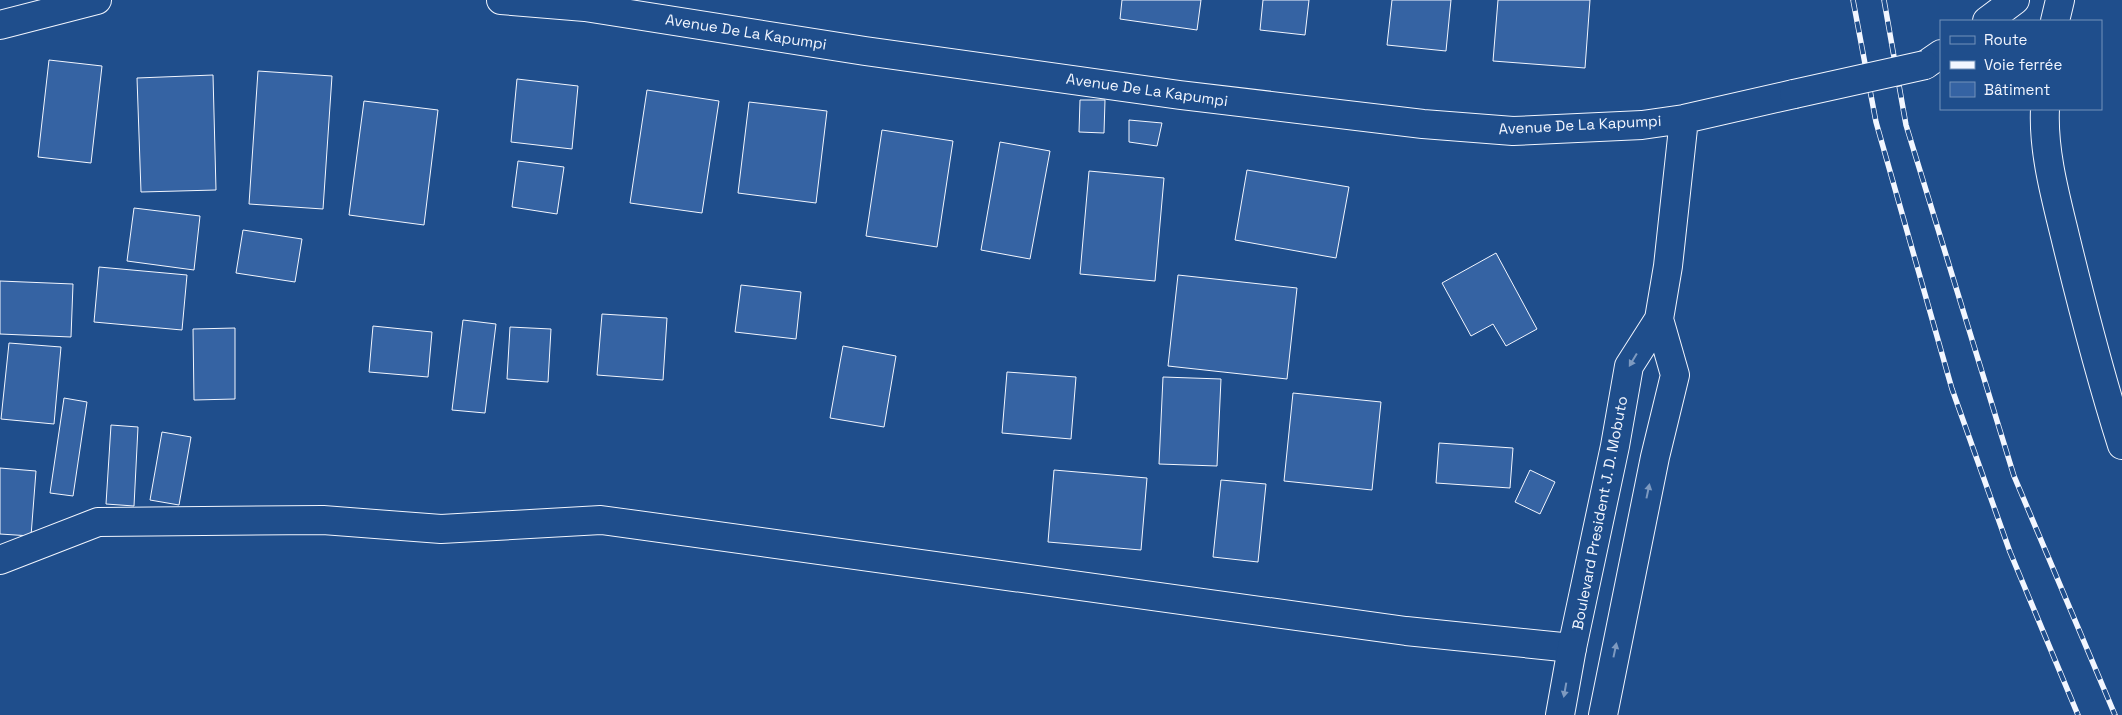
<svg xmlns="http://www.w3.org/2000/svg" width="2122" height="715" viewBox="0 0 2122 715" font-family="'Space Grotesk',sans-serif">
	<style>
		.building { fill: #3563a3; stroke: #f2f6ff }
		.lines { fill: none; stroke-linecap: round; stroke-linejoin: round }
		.street-casing { stroke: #f2f6ff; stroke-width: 30 }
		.secondary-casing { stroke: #f2f6ff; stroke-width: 30 }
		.street { stroke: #1f4e8c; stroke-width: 28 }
		.secondary { stroke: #1f4e8c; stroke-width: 28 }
		.rail-casing { stroke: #f2f6ff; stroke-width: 5.5 }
		.rail { stroke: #1f4e8c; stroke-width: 4; stroke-dasharray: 11; stroke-linecap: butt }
		.secondary-bridge-casing { stroke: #f2f6ff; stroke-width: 30; stroke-linecap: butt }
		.secondary-bridge { stroke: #1f4e8c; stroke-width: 28 }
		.oneway { fill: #7e9ac0 }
		.labels { text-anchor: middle; stroke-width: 4; stroke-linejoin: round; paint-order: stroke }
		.street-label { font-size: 15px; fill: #f2f6ff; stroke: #1f4e8c }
	</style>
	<rect width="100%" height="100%" fill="#1f4e8c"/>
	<!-- building -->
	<path class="building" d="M1122,0H1201L1197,30L1120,19Z
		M1263,0H1309L1305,35L1260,30Z
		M1392,0H1451L1446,51L1387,45Z
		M1498,0H1590L1585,68L1493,61Z
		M49,60L102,66L91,163L38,157Z
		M258,71L332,76L323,209L249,204Z
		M213,75L216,190L141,192L137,78Z
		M517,79L578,86L572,149L511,142Z
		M647,90L719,101L702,213L630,203Z
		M1080,100H1105L1104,133L1079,132Z
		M364,101L438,110L424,225L349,215Z
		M749,102L827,111L816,203L738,193Z
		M1129,120L1162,123L1157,146L1129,142Z
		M882,130L953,141L937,247L866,236Z
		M1000,142L1050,151L1030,259L981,250Z
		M518,161L564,167L557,214L512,207Z
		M1247,170L1349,187L1336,258L1235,240Z
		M1089,171L1164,178L1155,281L1080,274Z
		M134,208L200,216L194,270L127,261Z
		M243,230L302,239L295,282L236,273Z
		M1496,253L1537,329L1506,346L1493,324L1471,336L1442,283Z
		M99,267L187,275L182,330L94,322Z
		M1178,275L1297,288L1287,379L1168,366Z
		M0,281L73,284L71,337L0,334Z
		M741,285L801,292L796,339L735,332Z
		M602,314L667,318L663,380L597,375Z
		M463,320L496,324L485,413L452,410Z
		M373,326L432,332L428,377L369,372Z
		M510,327L551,329L548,382L507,379Z
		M235,328V399L194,400L193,329Z
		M9,343L61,347L54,424L1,419Z
		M843,346L896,356L884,427L830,418Z
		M1007,372L1076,377L1071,439L1002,433Z
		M1163,377L1221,379L1217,466L1159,464Z
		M1293,393L1381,402L1372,490L1284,481Z
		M64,398L87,402L73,496L50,493Z
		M111,425L138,427L134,506L106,504Z
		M162,432L191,437L179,505L150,500Z
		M1439,443L1513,448L1510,488L1436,483Z
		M0,468L36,471L31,536L0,534Z
		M1054,470L1147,478L1141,550L1048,542Z
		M1530,470L1555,482L1540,514L1515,502Z
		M1221,480L1266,484L1258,562L1213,557Z"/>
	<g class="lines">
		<defs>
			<path id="street" d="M2055,21L2060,0
				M2045,109C2043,151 2055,195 2065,236C2082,306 2100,376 2122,445
				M0,560L98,522L323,520L441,529L601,520L1406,631L1572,648"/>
			<path id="secondary" d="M501,0L585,7L865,51L1180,95L1423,124L1513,131L1642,125L1684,119L1794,94
				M1987,21L2015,0
				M0,25L97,0
				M1925,65L1941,54
				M1560,715L1572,648L1615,446L1629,366L1659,319L1668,266L1684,119
				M1603,715L1655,457L1675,375L1659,319"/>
		</defs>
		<!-- street casing -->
		<use href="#street" class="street-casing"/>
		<!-- secondary casing -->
		<use href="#secondary" class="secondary-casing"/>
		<!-- street -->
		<use href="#street" class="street"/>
		<!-- secondary -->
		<use href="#secondary" class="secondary"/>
		<defs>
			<path id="rail" d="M1853,0L1876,122L1952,389L2010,552L2078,715
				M1884,0L1906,125L2014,476L2115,715"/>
		</defs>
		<!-- rail casing -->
		<use href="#rail" class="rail-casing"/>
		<!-- rail -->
		<use href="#rail" class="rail"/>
		<defs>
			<path id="secondary-bridge" d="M1794,94L1925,65"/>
		</defs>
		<!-- secondary-bridge casing -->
		<use href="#secondary-bridge" class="secondary-bridge-casing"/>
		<!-- secondary-bridge -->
		<use href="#secondary-bridge" class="secondary-bridge"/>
	</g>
	<!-- one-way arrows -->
	<defs><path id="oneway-solid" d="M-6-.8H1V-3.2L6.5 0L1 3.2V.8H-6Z" transform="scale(1.25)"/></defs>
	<g class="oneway">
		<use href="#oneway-solid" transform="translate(1633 360) rotate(121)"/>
		<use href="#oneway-solid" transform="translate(1648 491) rotate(-78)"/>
		<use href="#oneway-solid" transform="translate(1615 650) rotate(-78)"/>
		<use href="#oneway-solid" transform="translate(1565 690) rotate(100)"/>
	</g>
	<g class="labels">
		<!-- street labels -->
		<g class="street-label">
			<text transform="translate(746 32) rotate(9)" y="5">Avenue De La Kapumpi</text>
			<text transform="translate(1147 90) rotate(8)" y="5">Avenue De La Kapumpi</text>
			<text transform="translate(1580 125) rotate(-3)" y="5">Avenue De La Kapumpi</text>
			<text transform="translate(1600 513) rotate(-79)" y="5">Boulevard President J. D. Mobuto</text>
		</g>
	</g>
	<!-- legend -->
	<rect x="1940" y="20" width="162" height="90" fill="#1f4e8c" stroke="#7391ba"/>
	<rect x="1950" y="36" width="25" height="8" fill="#1f4e8c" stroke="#7391ba"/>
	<text x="1984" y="45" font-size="15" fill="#f2f6ff">Route</text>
	<rect x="1950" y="61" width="25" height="8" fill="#f2f6ff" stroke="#7391ba"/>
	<text x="1984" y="70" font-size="15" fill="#f2f6ff">Voie ferrée</text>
	<rect x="1950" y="82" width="25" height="15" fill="#3563a3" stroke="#7391ba"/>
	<text x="1984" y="95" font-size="15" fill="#f2f6ff">Bâtiment</text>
</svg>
